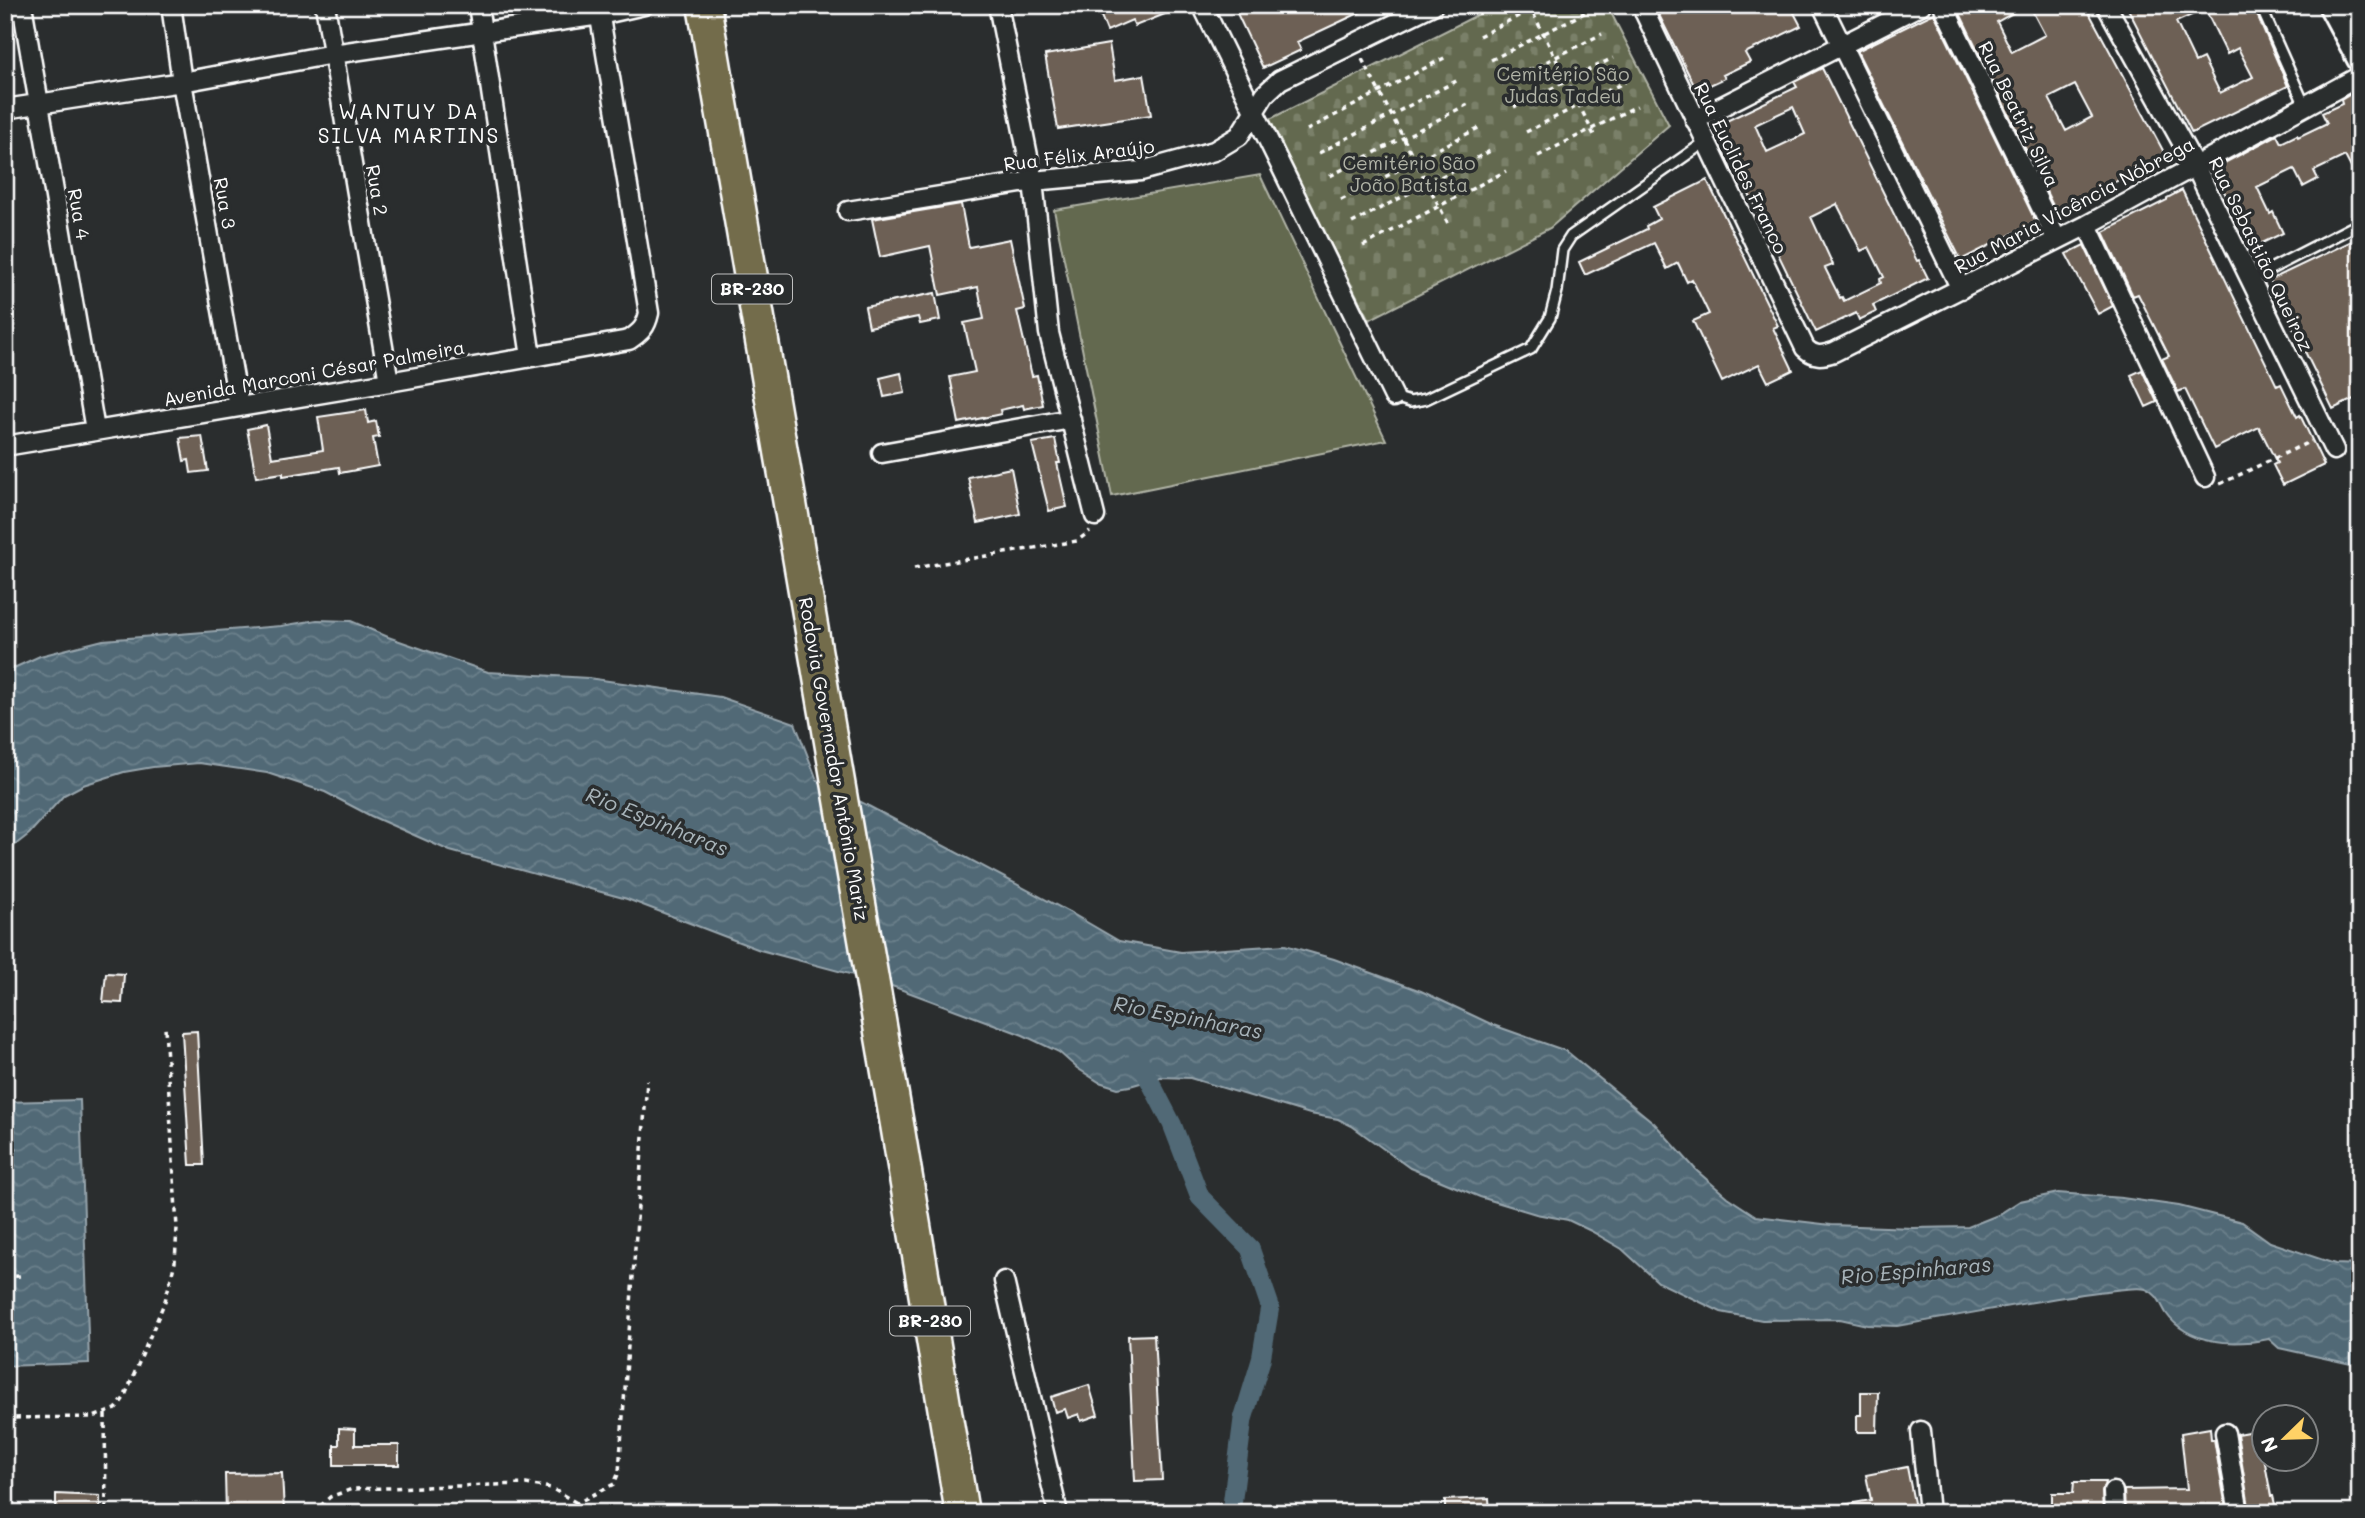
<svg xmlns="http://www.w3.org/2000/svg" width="2365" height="1518" viewBox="0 0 2365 1518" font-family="Mali,sans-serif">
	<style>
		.cemetery { fill: url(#cemetery-stones); stroke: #b1b4a7; stroke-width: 2 }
		.garden { fill: #63694f; stroke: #b1b4a7; stroke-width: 2 }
		.water { fill: url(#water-waves); stroke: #97a5ad; stroke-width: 2 }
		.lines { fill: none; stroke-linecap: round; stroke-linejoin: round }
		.canal { stroke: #516976; stroke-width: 19 }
		.building { fill: #6d6054; stroke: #fff; stroke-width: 2; fill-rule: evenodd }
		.lane-casing { stroke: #fff; stroke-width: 14 }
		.street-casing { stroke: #fff; stroke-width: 23 }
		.secondary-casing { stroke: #fff; stroke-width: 30 }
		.highway-casing { stroke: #fff; stroke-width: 37 }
		.path { stroke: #fff; stroke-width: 3.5; stroke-dasharray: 5 5; stroke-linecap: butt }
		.lane { stroke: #2a2d2e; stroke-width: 9 }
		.street { stroke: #2a2d2e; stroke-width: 18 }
		.secondary { stroke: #2a2d2e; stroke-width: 24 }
		.highway { stroke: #736c4b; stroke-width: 32 }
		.labels { text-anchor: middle; stroke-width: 7; stroke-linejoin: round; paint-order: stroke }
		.shield { fill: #2a2d2e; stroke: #bfc0c0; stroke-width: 2 }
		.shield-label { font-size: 18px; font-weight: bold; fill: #fff }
		.park-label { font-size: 19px; fill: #b1b4a7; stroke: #2a2d2e }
		.street-label { font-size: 19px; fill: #fff; stroke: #2a2d2e }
		.neighbourhood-label { font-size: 21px; letter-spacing: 2px; fill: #fff; stroke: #2a2d2e }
		.water-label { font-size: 21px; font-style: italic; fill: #a8b4ba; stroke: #2a2d2e }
	</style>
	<defs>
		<pattern id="cemetery-stones" width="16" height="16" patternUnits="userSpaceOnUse" patternTransform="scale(1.75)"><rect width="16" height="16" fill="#63694f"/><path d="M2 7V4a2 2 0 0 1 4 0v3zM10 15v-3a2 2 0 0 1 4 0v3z" fill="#7a8069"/></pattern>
		<pattern id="water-waves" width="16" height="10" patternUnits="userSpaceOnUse" patternTransform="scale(1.75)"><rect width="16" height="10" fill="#516976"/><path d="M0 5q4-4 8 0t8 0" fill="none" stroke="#6b808b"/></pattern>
	</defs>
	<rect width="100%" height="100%" fill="#2a2d2e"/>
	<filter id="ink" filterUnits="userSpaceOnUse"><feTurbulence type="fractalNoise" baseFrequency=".0143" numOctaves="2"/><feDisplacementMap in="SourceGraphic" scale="14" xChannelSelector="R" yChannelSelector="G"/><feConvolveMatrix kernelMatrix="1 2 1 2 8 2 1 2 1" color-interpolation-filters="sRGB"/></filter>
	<g filter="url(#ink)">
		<!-- cemetery -->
		<path class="cemetery" d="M1497,5H1607L1669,125L1550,228L1369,320L1268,120Z"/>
		<!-- garden -->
		<path class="garden" d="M1260,175L1386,440L1112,496L1054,210Z"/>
		<!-- water -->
		<path class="water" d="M317,620L351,621L388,637L488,672L588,678L720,697L795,723L817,780L834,789L868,979L760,950L627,899L450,851L371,816L325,792L267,773L199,763L153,767L124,772L83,785L64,795L29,834L5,853V672L40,656L103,640L281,626Z
			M840,791L1071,913L1119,941L1181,952L1285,945L1334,959L1421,991L1493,1025L1566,1051L1654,1123L1697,1171L1727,1197L1756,1216L1831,1225L1913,1228L1968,1227L1998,1215L2020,1201L2058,1193L2122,1198L2179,1206L2242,1222L2270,1242L2335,1264L2360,1265V1366L2279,1348L2269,1339C2234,1346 2188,1345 2166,1313C2160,1303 2158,1294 2146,1289C2136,1286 2109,1291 2098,1292C2030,1301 1964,1315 1897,1326L1867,1325L1840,1319L1762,1320L1721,1312L1658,1282L1622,1249L1591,1231L1568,1220L1536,1214L1480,1197L1410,1168L1352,1126L1338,1119L1310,1114L1190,1078L1161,1077L1130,1086L1118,1088L1099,1082L1077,1068L1059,1052L1023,1035L873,979Z
			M80,1100L89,1363L5,1366V1102Z"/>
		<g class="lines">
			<!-- canal -->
			<path class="canal" d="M1138,1058L1172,1124L1200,1197L1250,1248L1270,1306L1261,1360L1243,1419L1231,1513"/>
		</g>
		<!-- building -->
		<path class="building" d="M1113,5H1185V6L1135,26L1132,20L1107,31L1099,11Z
			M1233,5H1376L1297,42L1301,50L1263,68Z
			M1654,5H1790L1801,26L1745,53L1750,62L1723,75L1725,78L1697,91Z
			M1956,5H2027L1997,22L2012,52L2045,35L2029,5H2085L2166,156L2056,212ZM2075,85L2092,117L2066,131L2049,98Z
			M2126,5H2253L2288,86L2192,133ZM2205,9L2227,54L2238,48L2253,77L2220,93L2203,58L2195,62L2176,22Z
			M1934,13L2036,222L1961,260L1857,51Z
			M1109,44L1115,80L1144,75L1151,115L1058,129L1045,55Z
			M1822,68L1917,261L1919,260L1928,278L1873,305L1876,312L1859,320L1856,313L1816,332L1716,126L1797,87L1794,82ZM1793,107L1805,134L1767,152L1755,125ZM1837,204L1861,251L1869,247L1884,277L1880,279L1881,283L1844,301L1842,297L1840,298L1825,268L1833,265L1811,217Z
			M2354,92L2360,103V185L2345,156L2314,171L2318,179L2303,187L2294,169L2257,187L2270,214L2273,212L2283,233L2252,248L2213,169L2277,135L2281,143L2297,135L2298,137L2327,123L2322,113L2342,104L2341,100Z
			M1707,180L1778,326L1773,328L1793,370L1768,382L1759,364L1722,382L1693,321L1709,314L1692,279L1687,282L1678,263L1667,269L1654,243L1585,275L1579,262L1647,229L1646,226L1659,219L1653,207Z
			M2182,190L2277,386L2281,384L2297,417L2300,415L2324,465L2283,485L2273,465L2277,463L2259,427L2214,449L2185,389L2178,392L2162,359L2169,356L2138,294L2133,296L2103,232L2167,200V198Z
			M961,204L969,247L1010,239L1025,309L1017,311L1032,376L1037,375L1043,405L1024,409L1023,405L1000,410L1001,414L959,423L950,377L975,372L964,323L984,319L978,287L940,295L930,246L880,257L872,219Z
			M2360,237V396L2333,409L2270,280Z
			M2084,245L2113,306L2098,314L2066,254Z
			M935,293L940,320L920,324L918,317L869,327L865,307Z
			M2142,370L2157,402L2146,407L2131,375Z
			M901,373L905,393L884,397L880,378Z
			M366,410L368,423L376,421L379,437L373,438L378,466L340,473L339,467L283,476V473L256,477L247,429L266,425L272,458L323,450L318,417Z
			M202,436L208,471L191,473L189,460L184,461L180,438Z
			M1055,439L1060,463H1057L1067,507L1049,511L1032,443Z
			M1011,468L1020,514L978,523L968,477Z
			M106,973L124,974L122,1003L103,1002Z
			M197,1031L204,1165H190L182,1032Z
			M1154,1335L1162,1480L1135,1481L1128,1336Z
			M1089,1385L1098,1415L1081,1421L1079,1414L1068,1418L1065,1409L1055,1412L1051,1397Z
			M1861,1392H1878L1877,1432H1857V1415H1861Z
			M339,1428L355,1429V1445H399V1465H334V1445H339Z
			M2210,1428L2211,1439H2214L2227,1513H2125L2124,1490L2187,1489L2181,1433Z
			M2259,1430L2271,1496H2273L2277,1513H2250L2237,1434Z
			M1907,1467L1916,1513H1842V1505L1871,1500L1866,1475Z
			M282,1473L284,1512L226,1513L225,1474Z
			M2074,1482H2105L2102,1492L2103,1513L2052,1512V1493H2073Z
			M56,1494L100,1496V1513H56Z
			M1489,1498L1490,1513H1445V1500Z"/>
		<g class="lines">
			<defs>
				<path id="lane" d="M2260,5L2305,106
					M2249,280L2360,223
					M1394,397L1410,402L1426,399L1531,349L1550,318L1557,291L1562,250L1571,236L1705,142"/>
				<path id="street" d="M22,5L95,430
					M171,5L182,82L239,407
					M325,5L389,382
					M478,5L531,357
					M998,5L1033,181L1049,333L1095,516
					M1202,5L1394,397
					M1641,5L1805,348C1814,357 1822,356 1834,352L2087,225L2360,76
					M1822,5L1961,289
					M1943,5L2057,240
					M2106,5L2195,166L2334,450
					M5,109L182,82L333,54L600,15L644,5
					M1695,120L1921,5
					M848,211L1033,181L1141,171L1214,151L1239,136L1265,94L1280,80L1433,5
					M2087,225L2205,477
					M5,446L389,382L629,340C641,332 646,327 649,313L598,5
					M882,453L1071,419
					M1004,1281L1058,1513
					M1921,1431L1929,1513
					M2225,1433L2239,1513
					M2113,1492L2114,1513"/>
				<path id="secondary" d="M2331,5L2360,59"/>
				<path id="highway" d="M704,5L898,1130L962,1513"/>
			</defs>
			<!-- lane casing -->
			<use href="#lane" class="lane-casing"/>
			<!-- street casing -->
			<use href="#street" class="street-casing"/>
			<!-- secondary casing -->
			<use href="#secondary" class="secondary-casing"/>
			<!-- highway casing -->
			<use href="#highway" class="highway-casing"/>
			<!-- path -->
			<path class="path" d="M1529,5L1595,137
				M1479,36L1540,5
				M1362,59L1450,227
				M1491,60L1590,10
				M1502,84L1602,34
				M1514,107L1613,58
				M1307,130L1446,57
				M1526,132L1625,82
				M1319,153L1458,80
				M1538,156L1637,106
				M1330,176L1470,103
				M1341,200L1482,126
				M1352,223L1494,149
				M1363,246L1506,171
				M2220,484L2311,441
				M914,568L1077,541L1090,531
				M5,1149H17
				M5,1277L20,1276
				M105,1414L106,1513
				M5,1418L93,1417L116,1409L124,1398L165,1301L175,1262L177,1228L165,1027
				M313,1513L330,1497L352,1489L526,1484L551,1488L577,1503
				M568,1513L577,1503L614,1484L619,1472L647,1080"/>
			<!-- lane -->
			<use href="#lane" class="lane"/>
			<!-- street -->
			<use href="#street" class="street"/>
			<!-- secondary -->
			<use href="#secondary" class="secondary"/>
			<!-- highway -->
			<use href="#highway" class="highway"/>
		</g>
	</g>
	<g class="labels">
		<!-- shield labels -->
		<g class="shield">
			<rect x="712" y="274.5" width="80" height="29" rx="5"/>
			<rect x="890" y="1306.5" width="80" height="29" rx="5"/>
		</g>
		<g class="shield-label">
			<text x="752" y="295">BR-230</text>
			<text x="930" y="1327">BR-230</text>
		</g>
		<!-- park labels -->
		<g class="park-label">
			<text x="1563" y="81">Cemitério São<tspan x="1563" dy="22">Judas Tadeu</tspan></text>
			<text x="1409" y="170">Cemitério São<tspan x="1409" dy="22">João Batista</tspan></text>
		</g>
		<!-- street labels -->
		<g class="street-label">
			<text transform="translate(2019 114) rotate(64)" y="7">Rua Beatriz Silva</text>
			<text transform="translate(1079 155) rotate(-7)" y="7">Rua Félix Araújo</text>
			<text transform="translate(1741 168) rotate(64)" y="7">Rua Euclides Franco</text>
			<text transform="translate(377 190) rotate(80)" y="7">Rua 2</text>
			<text transform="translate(225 203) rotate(80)" y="7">Rua 3</text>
			<text transform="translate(2074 205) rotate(-28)" y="7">Rua Maria Vicência Nóbrega</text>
			<text transform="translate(79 214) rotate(80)" y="7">Rua 4</text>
			<text transform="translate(2261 254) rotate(64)" y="7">Rua Sebastião Queiroz</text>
			<text transform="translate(314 373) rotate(-10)" y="7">Avenida Marconi César Palmeira</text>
			<text transform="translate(834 759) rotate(80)" y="7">Rodovia Governador Antônio Mariz</text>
		</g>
		<!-- neighbourhood labels -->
		<g class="neighbourhood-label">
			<text x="409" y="119">WANTUY DA<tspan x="409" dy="24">SILVA MARTINS</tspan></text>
		</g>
		<!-- water labels -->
		<g class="water-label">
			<text transform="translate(657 822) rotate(22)" y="7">Rio Espinharas</text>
			<text transform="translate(1188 1018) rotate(11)" y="7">Rio Espinharas</text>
			<text transform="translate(1916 1271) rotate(-5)" y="7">Rio Espinharas</text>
		</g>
	</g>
	<!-- margin -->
	<rect width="2365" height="1518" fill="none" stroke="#2a2d2e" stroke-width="28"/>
	<rect x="14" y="14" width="2337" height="1490" fill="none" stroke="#fff" stroke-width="2.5" filter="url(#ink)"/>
	<!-- north arrow -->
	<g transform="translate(2285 1438) rotate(247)"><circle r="33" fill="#2a2d2e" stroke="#7f8182" stroke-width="2"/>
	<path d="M0-5L12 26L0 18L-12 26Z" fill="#ffd166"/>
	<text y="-10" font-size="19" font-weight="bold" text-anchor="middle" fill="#ffffff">N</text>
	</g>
</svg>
